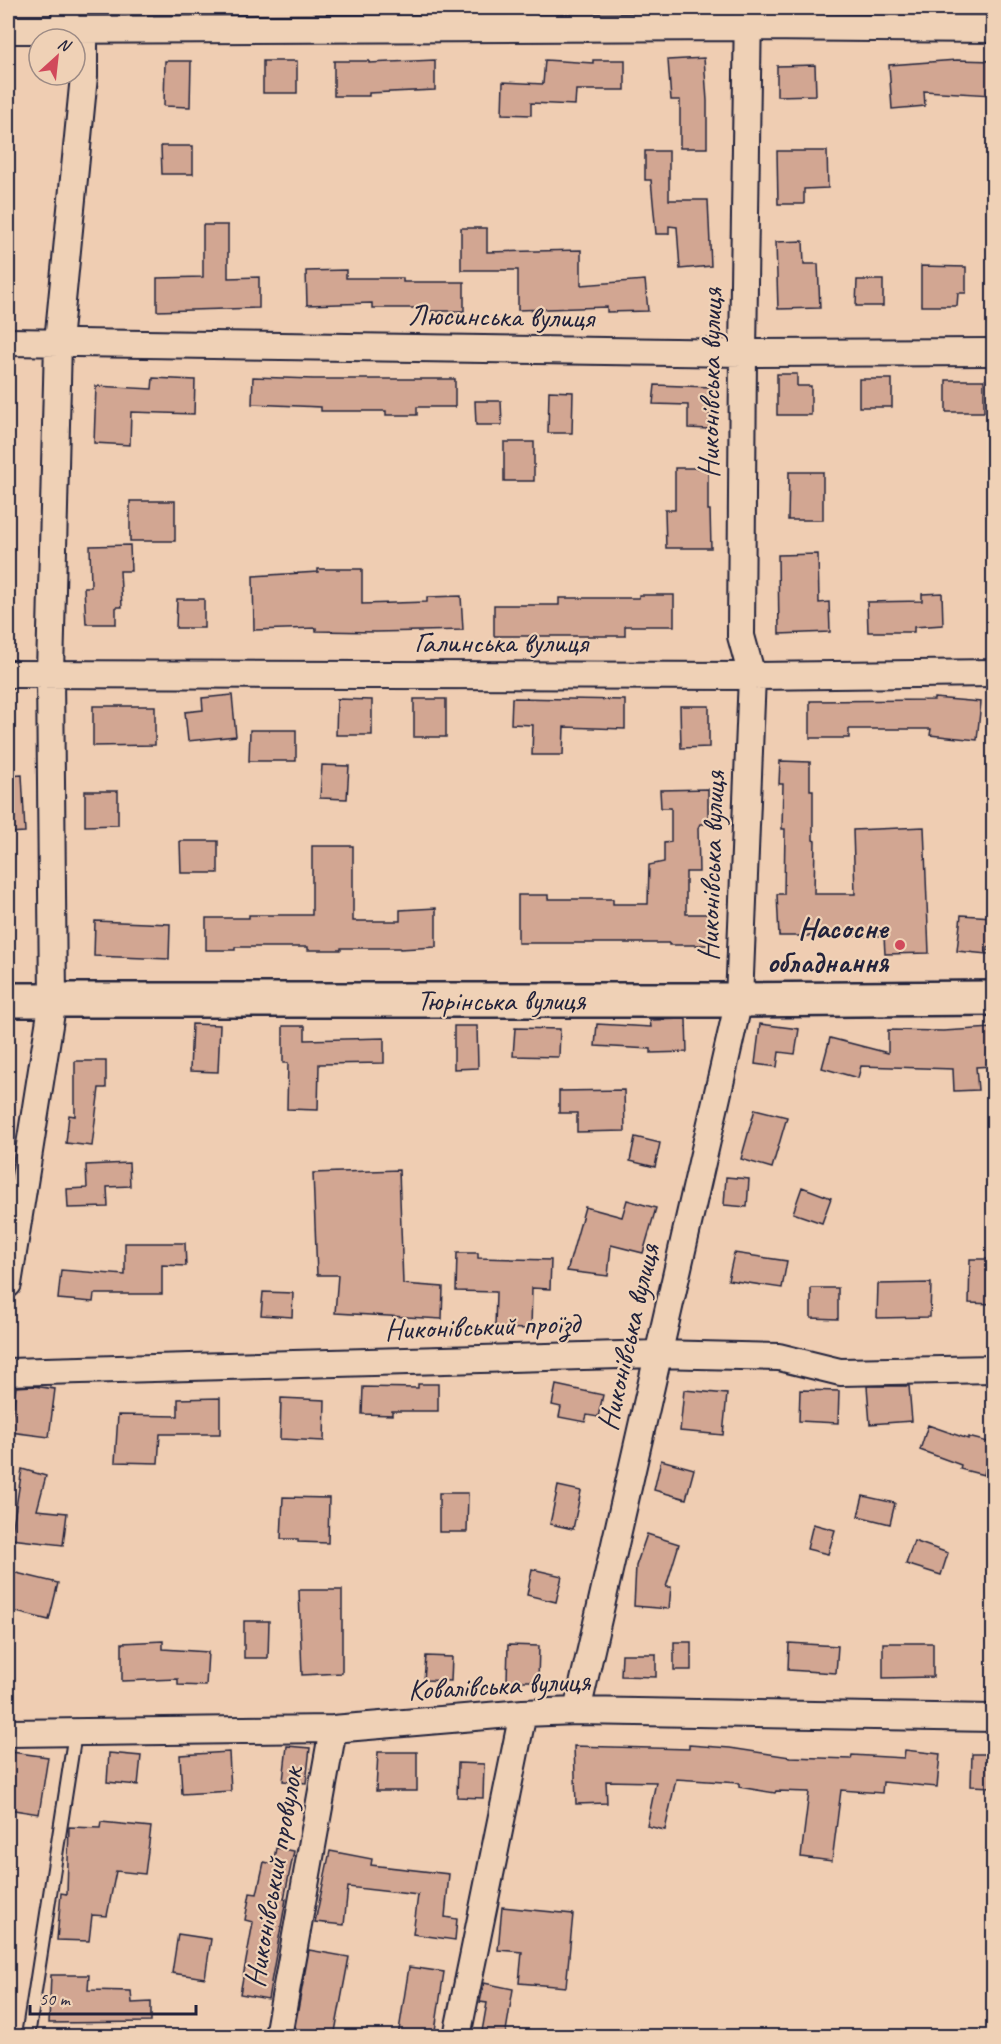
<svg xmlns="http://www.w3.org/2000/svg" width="1001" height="2044" viewBox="0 0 1001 2044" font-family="Caveat,sans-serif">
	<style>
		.building { fill: #d2a692; stroke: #22223b; stroke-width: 1.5 }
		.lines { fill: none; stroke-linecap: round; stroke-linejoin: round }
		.service-casing { stroke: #22223b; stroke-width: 16 }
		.minor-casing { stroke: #22223b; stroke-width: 30 }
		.secondary-casing { stroke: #22223b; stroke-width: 38 }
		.service { stroke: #efd1b6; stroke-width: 12 }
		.minor { stroke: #efd1b6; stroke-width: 26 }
		.secondary { stroke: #efd1b6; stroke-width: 33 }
		.poi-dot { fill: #d1495b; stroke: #efd1b6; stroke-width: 2 }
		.labels { text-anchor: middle; stroke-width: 4.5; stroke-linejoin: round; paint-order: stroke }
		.street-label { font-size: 30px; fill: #22223b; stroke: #efd1b6 }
		.poi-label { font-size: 30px; font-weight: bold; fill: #22223b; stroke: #efd1b6; text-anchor: end }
	</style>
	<rect width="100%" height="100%" fill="#efcdb2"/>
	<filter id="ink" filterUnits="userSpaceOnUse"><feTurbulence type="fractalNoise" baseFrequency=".0167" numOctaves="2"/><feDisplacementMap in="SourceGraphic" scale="12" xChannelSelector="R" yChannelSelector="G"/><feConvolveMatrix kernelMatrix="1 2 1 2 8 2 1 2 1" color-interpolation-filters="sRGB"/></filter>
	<g filter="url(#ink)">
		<!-- building -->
		<path class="building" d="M704,58L707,101V148H680V100H671L668,60Z
			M435,60V90L369,93V96H334V61H369V63Z
			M545,60L593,63V60H625V90H576L575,105L531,103V115L502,114L503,82L543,84Z
			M957,60L993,61V95L924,91L925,106L892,109L889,65Z
			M165,61H191L190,107L164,106Z
			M263,61H297V93H263Z
			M815,65L816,95L777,96V66Z
			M161,146H193V174H162Z
			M645,151H669V200H708L711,266L680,269L677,227L669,226V234H656L651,180H645Z
			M777,151H827L828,188L804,189V204H778Z
			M203,225H228V278L259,277V308L157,311V278L203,277Z
			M461,228H487V252L581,250V285L645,280L648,311L607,312V307L518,310V270H461Z
			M803,241L804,264H818L820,308L778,309L776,242Z
			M921,266L966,267V293H958L957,306H921Z
			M346,270V278H403V282H464V311H423V308H372V303L307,305L306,271Z
			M857,280H883V306H856Z
			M777,374H797V386H811V415H777Z
			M253,377L313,379H455V407H417V415H386V411H321V407L252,404Z
			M153,378L195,380L194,414L131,412L130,445L94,443L96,386L152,389Z
			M859,379H892V407H859Z
			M946,380H984V412H946Z
			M655,385L711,387L709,429L688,428V405L653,404Z
			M549,391L573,392L572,433H548Z
			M475,401H501L502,425H476Z
			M504,442H534V481H504Z
			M675,468H708V510H710L711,548H666L665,510H675Z
			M789,472H823V520H788Z
			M130,501H175V541H130Z
			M130,545L131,571H120L122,607H116V624H86L84,587H91L90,546Z
			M818,554L819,603L829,602L830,632L779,634L778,555Z
			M318,569H362V604L427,602V597L461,596L463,630L376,632L316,631V628L254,630L253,576L318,572Z
			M942,593L943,625L914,627V632H868L867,602L922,601V594Z
			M639,595H674V626H625V636H494V605H559V598H639Z
			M177,599H204V628H176Z
			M232,695L236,736L188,741L185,712L203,710L202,698Z
			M512,698L625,700V729L564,727L563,755H532L533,725L511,724Z
			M934,698L981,702L977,740L930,735L931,729H849V738H810V701L934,700Z
			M337,699L372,700V735H336Z
			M414,699H446V737H414Z
			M93,706H155V745L93,746Z
			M680,706H709V747L681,748Z
			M250,730H296V761H249Z
			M780,761L810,762V790H813V840L815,841L814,894H855L853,830L924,827L929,953L885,954L884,936H779L777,894H784L785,829H782L783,784H779Z
			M322,765L349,766L347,799L320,798Z
			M22,775L25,832L8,833V776Z
			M708,789V824H700L698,828L699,872H686V914H710V945H669V943H518V895H548V899H613V904H648L649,865L664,862V843L671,842V808H661L660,790Z
			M85,791H118V825L85,826Z
			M180,841H218V873H181Z
			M312,846H353V921H400V910L436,908V947L400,949V948H341V950H308V947H235V950H206V918H249V915H312Z
			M961,915L993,917V947H988L987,954L957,951Z
			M95,921L170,924L169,959L94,956Z
			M686,1019L687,1052L651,1053V1049L595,1046L597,1024L651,1027L650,1020Z
			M192,1024L220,1025L218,1072L190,1071Z
			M760,1024L799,1029L795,1054L779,1052L777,1067L755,1064Z
			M283,1026H305V1040L384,1038V1063L319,1064L318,1110L287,1109L288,1063H283Z
			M454,1026H477L478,1068L454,1069Z
			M515,1028L560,1029L559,1057L513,1056Z
			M993,1028V1066L976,1067L978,1090L954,1091L953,1069L861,1066L858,1078L822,1068L830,1038L888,1053V1030L943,1031Z
			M75,1061H106V1088H99L92,1146L66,1143L69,1115L75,1116Z
			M624,1090L625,1131L577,1132V1113H559V1091Z
			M755,1109L787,1117L772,1168L741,1159Z
			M635,1137L660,1143L655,1167L630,1161Z
			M129,1163L130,1186L107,1187L108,1207L68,1208L67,1189L87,1188L86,1165Z
			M399,1170L403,1284L443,1287L442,1319L335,1313L338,1275H317L313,1173Z
			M726,1177L749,1179L747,1207L724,1205Z
			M802,1187L831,1198L822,1223L793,1213Z
			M627,1200L656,1208L643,1253L611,1245L608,1276L567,1271L585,1207L622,1217Z
			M125,1243H185L186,1266L162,1265V1294H94L93,1302L58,1299L61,1270L125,1275Z
			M457,1253H478V1258L551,1260L550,1289L532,1288L531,1329L495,1328L496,1292L456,1291Z
			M734,1253L787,1261L782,1288L728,1280Z
			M970,1259H993V1304L969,1303Z
			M931,1283L930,1317L877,1318L878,1284Z
			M811,1288H838V1319L811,1318Z
			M263,1292L293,1293L292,1317L261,1315Z
			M418,1384H438V1411H392V1415L362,1414L363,1387L418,1388Z
			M556,1385L603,1395L598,1417L587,1415L585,1422L559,1417L561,1407L552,1405Z
			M33,1386L55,1389L49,1437L10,1432L16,1387Z
			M867,1386H909L912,1421L870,1424Z
			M684,1390L727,1394L723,1435L680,1431Z
			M800,1390L839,1391L838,1423L799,1421Z
			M220,1398V1434H160L158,1463L115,1462L118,1415L178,1416V1399Z
			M281,1398L325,1400L324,1441L280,1439Z
			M928,1425L968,1439V1437L992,1443L984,1475L960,1469L961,1465L920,1450Z
			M661,1460L694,1469L686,1499L654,1490Z
			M22,1469L46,1476L37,1510L67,1513L63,1545L11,1539Z
			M558,1486L581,1491L573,1529L550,1524Z
			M439,1493H468L467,1532H439Z
			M863,1496L895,1503L890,1524L858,1516Z
			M283,1497L329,1498L328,1543L298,1542V1539H281Z
			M813,1524L835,1530L828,1554L807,1549Z
			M647,1534L679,1544L666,1587H671L669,1609L634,1606L636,1566Z
			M914,1541L948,1553L941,1575L906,1564Z
			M532,1569L562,1576L556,1602L527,1595Z
			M8,1571L58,1583L49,1620L8,1610Z
			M299,1590H342V1673L302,1675Z
			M244,1621H269L268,1658H244Z
			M163,1641V1649L208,1652L206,1686L178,1685V1679L122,1681V1643Z
			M674,1642H691V1670H674Z
			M789,1643L838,1646L836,1673L788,1670Z
			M883,1643H933V1677L883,1678Z
			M508,1645L539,1646L538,1681H507Z
			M622,1654H656V1677L621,1676Z
			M426,1656L452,1657L451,1681L424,1680Z
			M689,1745L730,1748L790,1757L851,1759L852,1755L904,1758L905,1750L940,1754L937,1787L883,1782L882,1793L841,1790L832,1861L801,1857L809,1792L776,1791L775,1793L739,1787V1783L676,1779L665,1830L647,1826L656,1782L606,1781L607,1803L576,1804L574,1746L689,1749Z
			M287,1746L310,1748L306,1783L283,1781Z
			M11,1752L48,1757L39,1814L8,1809V1779Z
			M229,1752L231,1791L182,1794L180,1755Z
			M378,1752H417V1791H376Z
			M109,1753L141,1756L138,1785L107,1782Z
			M972,1754H993V1787L971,1786Z
			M458,1763L484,1764L483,1798L457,1797Z
			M101,1822L151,1827L145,1874L116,1871L107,1916L92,1915L89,1941L57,1940L61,1893L67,1894L69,1827L100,1828Z
			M276,1848L294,1851L284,1899H286L268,1999L240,1994L253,1922L245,1920L250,1893L257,1894L264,1862L273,1864Z
			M330,1851L372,1859L371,1865L449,1874L445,1917L457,1919L455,1940L413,1934L418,1895L348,1887L344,1925L315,1922Z
			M502,1907L573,1914L566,1987L519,1983L522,1952L498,1950Z
			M178,1934L211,1939L205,1978L172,1973Z
			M309,1950L349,1957L334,2037H293Z
			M409,1967L444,1972L434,2037H398Z
			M51,1975H89L88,1990L131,1991L132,2003L151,2002V2022L49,2023Z
			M484,1983L513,1989L505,2037H481L487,2003L480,2002Z"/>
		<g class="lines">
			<defs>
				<path id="service" d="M28,2036L75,1733"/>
				<path id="minor" d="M65,8L66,30
					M8,30L748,27L994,29
					M8,342L743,353L994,352
					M8,674L752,676L994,673
					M8,1284L53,1000L50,673L58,342L84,76V30
					M8,1372L657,1354L779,1357L840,1372L994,1369
					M577,1711L739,1000L752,676L741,636L743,353L748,8
					M8,1733L333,1729L523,1713L577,1711L994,1718
					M278,2036L333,1729
					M457,2036L523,1713"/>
				<path id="secondary" d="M8,1000H739L994,998"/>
			</defs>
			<!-- service casing -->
			<use href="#service" class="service-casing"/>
			<!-- minor casing -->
			<use href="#minor" class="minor-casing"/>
			<!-- secondary casing -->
			<use href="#secondary" class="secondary-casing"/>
			<!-- service -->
			<use href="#service" class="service"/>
			<!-- minor -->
			<use href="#minor" class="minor"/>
			<!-- secondary -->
			<use href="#secondary" class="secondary"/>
		</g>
	</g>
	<!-- markers -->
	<circle class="poi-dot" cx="900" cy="945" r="6"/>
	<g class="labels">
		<!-- street labels -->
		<g class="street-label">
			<text transform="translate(501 316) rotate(1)" y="10">Люсинська вулиця</text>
			<text transform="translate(710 383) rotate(-89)" y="10">Никонівська вулиця</text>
			<text x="501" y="652">Галинська вулиця</text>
			<text transform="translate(711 866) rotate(-88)" y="10">Никонівська вулиця</text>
			<text x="501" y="1010">Тюрінська вулиця</text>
			<text transform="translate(482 1326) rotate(-2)" y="10">Никонівський проїзд</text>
			<text transform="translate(628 1337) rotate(-77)" y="10">Никонівська вулиця</text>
			<text transform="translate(499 1685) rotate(-3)" y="10">Ковалівська вулиця</text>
			<text transform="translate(273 1877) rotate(-80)" y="10">Никонівський провулок</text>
		</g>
		<!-- poi labels -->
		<g class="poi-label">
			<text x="888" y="938">Насосне<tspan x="888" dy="34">обладнання</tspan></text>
		</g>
	</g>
	<!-- margin -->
	<rect width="1001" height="2044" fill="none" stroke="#efd1b6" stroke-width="30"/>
	<rect x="15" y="15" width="971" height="2014" fill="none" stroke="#22223b" stroke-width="2" filter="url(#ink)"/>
	<!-- north arrow -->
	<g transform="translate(57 57) rotate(27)"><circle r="28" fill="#efd1b6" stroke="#9d8b85" stroke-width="1.5"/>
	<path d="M0-4.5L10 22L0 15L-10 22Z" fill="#d1495b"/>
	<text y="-9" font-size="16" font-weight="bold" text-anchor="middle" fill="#22223b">N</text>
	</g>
	<!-- scale -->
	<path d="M30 2005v9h166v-9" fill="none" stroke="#22223b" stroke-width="3"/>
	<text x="39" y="2005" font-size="18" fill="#22223b" stroke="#efd1b6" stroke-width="4.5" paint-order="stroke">50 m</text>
</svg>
